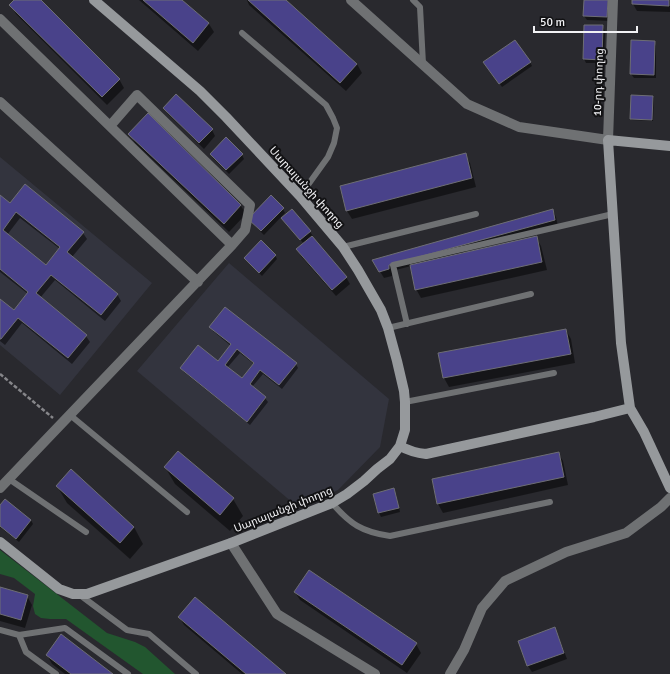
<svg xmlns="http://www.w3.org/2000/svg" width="670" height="674" viewBox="0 0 670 674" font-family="Signika,'Noto Sans Armenian',sans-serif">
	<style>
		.built { fill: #33343e }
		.green { fill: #22562f }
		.shadow { fill: #0007; fill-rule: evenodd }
		.building { fill: #49428a; stroke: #6e6e74; fill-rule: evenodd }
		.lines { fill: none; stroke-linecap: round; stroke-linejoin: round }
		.path { stroke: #86868a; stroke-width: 2.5; stroke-dasharray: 4 2; stroke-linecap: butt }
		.lane { stroke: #6f7173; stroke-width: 6 }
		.street { stroke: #6f7173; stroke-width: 10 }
		.secondary { stroke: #96999c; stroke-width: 10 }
		.labels { text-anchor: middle; stroke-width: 4; stroke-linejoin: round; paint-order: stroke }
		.street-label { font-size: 11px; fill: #f2f2f5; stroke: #121214 }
	</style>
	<rect width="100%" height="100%" fill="#29292e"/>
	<!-- built -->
	<path class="built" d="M0,157L152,283L60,395L0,345Z
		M229,263L389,399L380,447L338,490L312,502L293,503L137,371Z"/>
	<!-- green -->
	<path class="green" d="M0,550L107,633L135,642L145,647L175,674H143L66,619H50L41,618L35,614L33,606L35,594L14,578L0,574Z"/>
	<!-- shadow -->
	<path class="shadow" d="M16,0H39L119,79L124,88L107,105L16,14L11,5Z
		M139,0H181L209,24L214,32L198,51Z
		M247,0H285L357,64L362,73L346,91L249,5Z
		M585,0H609V21L587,20L584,16Z
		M633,0H670V12L637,11L633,4Z
		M602,26L605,31L604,63H586L584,59Z
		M654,42L656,46V78H634L631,74Z
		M530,62L532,66L502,87L487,66Z
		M652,96L654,98L653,121L632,120L631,119Z
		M164,108L212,130L215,136L204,149L168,114Z
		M148,114L241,206L246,214L229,232L135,143L130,134Z
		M211,154L242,155L244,159L229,174L213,158Z
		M465,155L470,163L476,187L352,219L347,211L341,187Z
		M0,196L10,204L83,233L87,239L72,257L117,294L121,301L105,321L55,280L40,298L86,336L90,342L72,364L22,323L5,345L0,341V300L14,311L28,294L0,272ZM20,218L60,249L46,266L7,235Z
		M283,209L285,213L282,216L283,217L292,210L310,232L313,236L311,237L346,277L350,284L336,296L301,256L298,249L304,244L285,222L282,216L264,235L252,223L249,219Z
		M553,210L556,217L558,226L465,251L466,253L536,238L541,246L547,270L421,298L416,289L411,266L392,271V276L384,278L373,260Z
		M275,255L277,259L262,276L248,262L245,258Z
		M211,327L296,364L298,368L282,389L263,374L252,387L265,398L268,402L250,425L184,372L181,368L218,363L231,346L213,331ZM240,353L254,364L242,380L227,368Z
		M566,330L571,339L575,363L449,387L444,378L439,354Z
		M558,453L563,461L568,485L443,513L438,504L433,480Z
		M165,467L233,499L243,516L230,531L175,484Z
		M57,486L134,527L143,544L130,559L67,503Z
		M393,490L396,494L400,512L381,517L379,513L374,494Z
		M0,507L31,520L33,524L19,542L0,527Z
		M0,588L27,596L32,605L25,628L0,621Z
		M295,592L416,644L421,653L407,673L300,600Z
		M179,617L284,674H242L184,625Z
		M555,629L558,635L567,659L532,672L528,666L519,642Z
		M47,655L111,674H65L52,664Z"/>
	<!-- building -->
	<path class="building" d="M14,0H41L120,79L102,97L9,5Z
		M143,0H182L209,23L193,43Z
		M248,0H286L357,64L340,83Z
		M584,0H608L607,17L583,16Z
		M632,0H669V6L632,4Z
		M584,25H603L602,60L583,59Z
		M515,40L531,62L499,84L483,62Z
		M631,40L655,41L654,75L630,74Z
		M176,94L213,129L199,143L163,108Z
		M631,95L653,96L652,120L630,119Z
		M148,113L241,205L224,224L128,134Z
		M226,137L243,154L226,170L210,154Z
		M466,153L472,178L346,211L340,186Z
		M25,184L84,232L67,252L118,294L101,315L51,275L36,293L87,335L68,358L18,318L1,339H0V299L14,310L28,292L0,269V195L10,203ZM16,212L60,247L46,265L3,230Z
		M271,195L284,208L261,231L248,219Z
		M292,209L311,231L300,240L281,218Z
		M553,209L555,220L389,265V269L379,272L372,260Z
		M312,236L347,277L332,290L296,249Z
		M537,236L542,262L415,290L410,265Z
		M261,240L276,255L259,273L244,258Z
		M225,307L297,363L279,385L260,370L250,384L266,397L247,422L180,368L198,345L218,361L231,344L209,327ZM237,349L254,363L242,378L225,365Z
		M566,329L571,354L443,378L438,353Z
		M178,451L234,498L220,515L164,467Z
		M559,452L564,477L437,504L432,479Z
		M71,469L134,527L120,543L56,486Z
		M394,488L399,508L378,513L373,494Z
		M5,499L31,520L16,539L0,526V505Z
		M309,570L417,643L402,665L294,592Z
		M0,587L28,595L21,620L0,614Z
		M195,597L286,674H246L178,617Z
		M555,627L564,653L527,666L518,641Z
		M61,634L113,674H71L46,655Z"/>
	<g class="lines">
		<!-- path -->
		<path class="path" d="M0,374L53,418"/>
		<!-- lane -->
		<path class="lane" d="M413,0L420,7L423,64
			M242,33L326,105L333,118L337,128L334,143L328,157L300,196
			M343,247L476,214
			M407,324L393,265L613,214
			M388,328L531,294
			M405,402L554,373
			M70,415L187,512
			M9,479L86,532
			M332,503C350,524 362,532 390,536L550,502
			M80,595L127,630L149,634L196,674
			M0,630L19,635L65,628L128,674
			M19,635L26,652L56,674"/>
		<!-- street -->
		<path class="street" d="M351,0L467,104L519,127L608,140L613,0
			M0,19L232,245
			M0,102L198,282
			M0,488L232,245L245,230L250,205L137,95L110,126
			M231,543L277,614L375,674
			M450,674L464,650L482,608L505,581L566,552L626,533L661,507L670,498"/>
		<!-- secondary -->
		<path class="secondary" d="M670,146L608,140L621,343L630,408L644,432L670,488
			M400,446C409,451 416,453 426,454L594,417L630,408
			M0,542L59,589L73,594H87L231,543L332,503L347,494L364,481L377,469L390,459L400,446L405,430V402L404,391L397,361L388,328L381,310L358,270L343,247L300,196L226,117L200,91L94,0"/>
	</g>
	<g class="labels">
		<!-- street labels -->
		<g class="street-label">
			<text transform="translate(598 82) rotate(-88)" y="4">10-րդ փողոց</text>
			<text transform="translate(307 187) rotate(48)" y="4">Սարալանջի փողոց</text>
			<text transform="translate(283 509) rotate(-22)" y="4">Սարալանջի փողոց</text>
		</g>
	</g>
	<!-- scale -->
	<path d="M534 26v6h103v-6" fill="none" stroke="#f2f2f5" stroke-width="2"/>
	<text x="540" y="26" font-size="12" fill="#f2f2f5" stroke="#121214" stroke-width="3" paint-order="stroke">50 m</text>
</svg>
